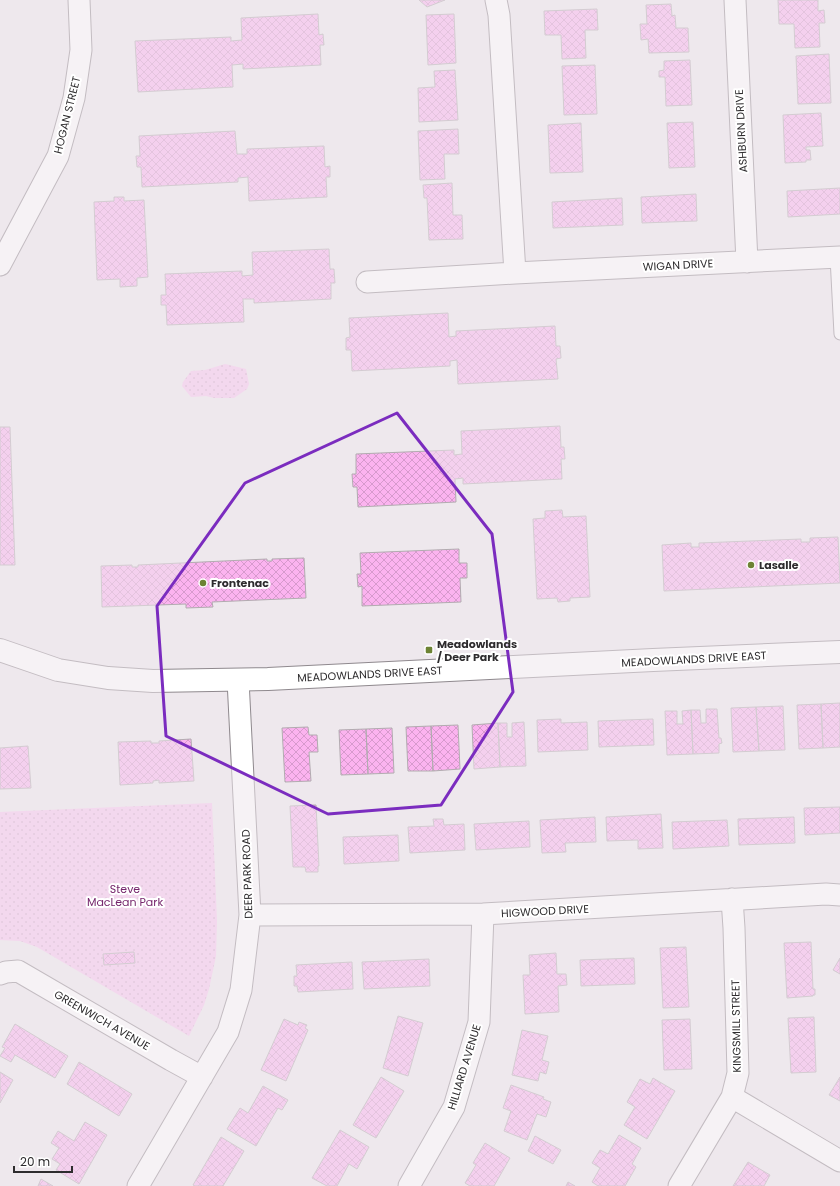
<svg xmlns="http://www.w3.org/2000/svg" width="840" height="1186" viewBox="0 0 840 1186" font-family="Poppins,sans-serif">
	<style>
		.park { fill: url(#park-dots) }
		.building { fill: url(#building-cross-hatch); stroke: #b2acb0 }
		.lines { fill: none; stroke-linecap: round; stroke-linejoin: round }
		.service-casing { stroke: #8f898e; stroke-width: 13 }
		.minor-casing { stroke: #8f898e; stroke-width: 23 }
		.secondary-casing { stroke: #8f898e; stroke-width: 24 }
		.service { stroke: #fff; stroke-width: 11 }
		.minor { stroke: #fff; stroke-width: 21 }
		.secondary { stroke: #fff; stroke-width: 22 }
		.marked { fill: none; stroke: #7b2cbf; stroke-width: 3; stroke-linejoin: round }
		.poi-dot { fill: #6d8334; stroke: #fff; stroke-width: 1.5 }
		.labels { text-anchor: middle; stroke-width: 4; stroke-linejoin: round; paint-order: stroke }
		.street-label { font-size: 11px; fill: #2e2c2e; stroke: #fff }
		.poi-label { font-size: 11px; font-weight: bold; fill: #2e2c2e; stroke: #fff; text-anchor: start }
		.park-label { font-size: 11px; fill: #76266d; stroke: #fff }
	</style>
	<defs>
		<pattern id="park-dots" width="8" height="8" patternUnits="userSpaceOnUse"><rect width="8" height="8" fill="#f9c5ef"/><path d="M2 2h.1M6 6h.1" fill="none" stroke="#d6a9cd" stroke-width="1.8" stroke-linecap="round"/></pattern>
		<pattern id="building-cross-hatch" width="8" height="8" patternUnits="userSpaceOnUse"><rect width="8" height="8" fill="#fbb3ef"/><path d="M0 0l8 8M0 8l8-8" fill="none" stroke="#d79acd"/></pattern>
	</defs>
	<rect width="100%" height="100%" fill="#eee8ed"/>
	<!-- park -->
	<path class="park" d="M225,364L246,369L249,384L247,389L234,398H214L206,396L191,397L182,386L183,382L191,371L205,370Z
		M212,803L217,921L216,956L209,989L204,1005L189,1036L37,947L20,941L0,940V812Z"/>
	<!-- building -->
	<path class="building" d="M419,0H445L427,7Z
		M778,0H818V11L824,10L825,23H819L820,47L795,48L794,24H779Z
		M671,4L672,16L675,15L676,28H688L689,52L649,53L648,39L641,40L640,24H647L646,5Z
		M597,9L598,30H585L586,58L562,59L561,35H545L544,11Z
		M318,14L319,35L323,34L324,45H320L321,65L243,69V64L232,65L233,87L138,92L135,41L231,37V41L242,40L241,18Z
		M454,14L456,63L428,65L426,15Z
		M829,54L831,103L798,104L796,56Z
		M690,60L692,105L666,106L665,77H659V71L664,70V61Z
		M595,65L597,114L564,115L562,66Z
		M455,70L458,120L419,122L418,88L435,87L434,71Z
		M821,113L823,146L806,147V150H810L811,160H806V162L785,163L783,115Z
		M693,122L695,167L669,168L667,123Z
		M581,123L583,172L550,173L548,125Z
		M458,129L459,154H444L445,179L420,180L418,131Z
		M235,131L237,154H247V149L324,146L325,167L330,166V177H326L327,197L249,201L248,177L238,178V182L142,187L141,167H137L136,156H140L139,136Z
		M452,183L453,215H462L463,239L429,240L427,198H424L423,185Z
		M840,188V214L788,217L787,191Z
		M696,194L697,221L642,223L641,197Z
		M114,197H124V201L144,200L148,277L137,278V286L120,287V279L97,280L94,202L114,201Z
		M622,198L623,225L553,228L552,202Z
		M329,249L330,269H334L335,283H331V299L254,303V299H243L244,322L167,325L166,305H161V295H166L165,274L242,271V276L253,275L252,252Z
		M448,313L449,337L456,336V331L555,326L556,346H560L561,358L556,359L558,379L458,384L457,360L450,361V366L352,371L351,350H346V338L350,337L349,318Z
		M560,426L561,447H564L565,459H561L562,479L463,484V478L455,479L456,502L358,507L357,487H353L352,474H356V454L454,450V455L462,454L461,431Z
		M0,427H10L15,565H0Z
		M562,510L563,517L586,516L590,597L570,598V601L558,602L557,598L537,599L533,519L545,518V511Z
		M838,537L840,583L664,591L662,545L691,543V547H699V543L801,539V542H810V538Z
		M459,549V563H467V578H460L461,602L362,606V586L358,587L357,574H361L360,553Z
		M304,558L306,598L212,602L213,607L186,608V604L102,607L101,566L132,565V567H138V565L267,559V561H272V559Z
		M840,703V747L823,748L821,704Z
		M821,704L823,748L799,749L797,705Z
		M783,706L785,750L759,751L756,707Z
		M756,707L759,751L733,752L731,708Z
		M706,709H717L719,738H721L722,743L719,744V753L693,754L691,710H700L701,723H706Z
		M691,710L693,754L667,755L665,711H677V724H683L682,711Z
		M561,719V723L587,722L588,750L538,752L537,720Z
		M653,719L654,745L599,747L598,721Z
		M524,722L526,766L500,767L498,723H507V737H512V723Z
		M498,723L500,767L474,769L472,725Z
		M458,725L460,769L433,771L431,726Z
		M431,726L433,771H408L406,727Z
		M308,727L309,735H317L318,752H309L311,781L285,782L282,728Z
		M392,728L394,773L368,774L366,729Z
		M366,729L368,774L341,775L339,730Z
		M191,739L194,781L159,783V780L153,781V783L120,785L118,742L151,741V743H159V741Z
		M28,746L31,788L0,789V748Z
		M316,805L319,866H318V872H306L305,867H293L290,806Z
		M840,807V833L805,835L804,808Z
		M661,814L663,848L638,849V840L607,841L606,817Z
		M595,817L596,842L565,843L566,852L542,853L540,820Z
		M794,817L795,843L739,845L738,819Z
		M433,819H443L444,825L464,824L465,850L410,853L408,827L434,826Z
		M727,820L729,846L673,849L672,822Z
		M529,821L530,847L476,850L474,824Z
		M398,835L399,861L344,864L343,837Z
		M811,942L813,989H815V995H813V996L787,998L784,943Z
		M686,947L689,1007L663,1008L660,948Z
		M134,952L135,963L104,965L103,954Z
		M556,953L557,974H566L567,985L558,986L559,1012L525,1014L523,975H530L529,955Z
		M634,958L635,984L581,986L580,960Z
		M840,958V974L833,970Z
		M429,959L430,986L364,989L362,962Z
		M352,962L353,989L298,992L297,986H294V976H297L296,965Z
		M398,1016L423,1023L408,1076L383,1068Z
		M814,1017L816,1072L791,1073L788,1018Z
		M284,1019L298,1025L299,1022L307,1025L305,1028L308,1030L286,1081L261,1070Z
		M690,1019L692,1069L664,1070L662,1020Z
		M15,1024L68,1056L55,1078L15,1055L11,1062L0,1056L5,1048L2,1047Z
		M522,1030L548,1036L542,1060L549,1062L546,1074L540,1072L538,1081L512,1075Z
		M79,1062L132,1094L119,1116L67,1084Z
		M0,1072L13,1080L0,1103Z
		M381,1077L404,1091L376,1138L353,1125Z
		M840,1077V1101L829,1095Z
		M653,1078L675,1091L647,1139L624,1125L635,1107L627,1102L640,1079L650,1084Z
		M511,1085L544,1097L543,1099L551,1102L546,1117L537,1114L527,1140L504,1131L511,1111L503,1108Z
		M263,1086L288,1100L282,1110L278,1108L256,1146L227,1129L240,1108L248,1113Z
		M85,1122L107,1135L79,1184L56,1170L60,1164L52,1159L59,1148L51,1143L58,1131L74,1141Z
		M340,1130L369,1147L357,1169L349,1164L337,1186H327L312,1178Z
		M619,1135L641,1148L632,1164L636,1167L625,1186H598L592,1182L600,1168L592,1163L600,1150L608,1154Z
		M535,1136L561,1150L553,1164L528,1151Z
		M221,1137L244,1151L223,1186H195L193,1185Z
		M485,1143L510,1158L494,1186H470L465,1183L476,1165L473,1163Z
		M748,1162L770,1175L764,1186H733Z
		M41,1179L53,1186H38Z
		M568,1182L575,1186H566Z"/>
	<g class="lines">
		<defs>
			<path id="service" d="M836,257L840,334"/>
			<path id="minor" d="M496,0L499,15L515,273
				M735,0L747,262
				M0,265L58,156L74,98L81,50L79,0
				M367,282L515,273L840,257
				M250,915L483,914L826,894L840,895
				M0,974L6,972L18,971L171,1060L202,1077
				M732,1097L840,1161
				M138,1186L228,1032L241,990L250,915L238,680
				M409,1186L454,1107L479,1022L483,914
				M679,1186L732,1097L738,1073L734,928L732,899"/>
			<path id="secondary" d="M0,650L58,670L108,678L153,681L268,679L653,660L840,652"/>
		</defs>
		<!-- service casing -->
		<use href="#service" class="service-casing"/>
		<!-- minor casing -->
		<use href="#minor" class="minor-casing"/>
		<!-- secondary casing -->
		<use href="#secondary" class="secondary-casing"/>
		<!-- service -->
		<use href="#service" class="service"/>
		<!-- minor -->
		<use href="#minor" class="minor"/>
		<!-- secondary -->
		<use href="#secondary" class="secondary"/>
	</g>
	<!-- marked area -->
	<path d="M0 0H840V1186H0ZM397,413L492,534L513,692L441,805L328,814L166,736L157,606L245,483Z" fill="#eee8ed" fill-opacity=".55" fill-rule="evenodd"/>
	<path class="marked" d="M397,413L492,534L513,692L441,805L328,814L166,736L157,606L245,483Z"/>
	<!-- markers -->
	<g class="poi-dot">
		<circle cx="751" cy="565" r="4"/>
		<circle cx="203" cy="583" r="4"/>
		<rect x="425" y="646" width="8" height="8" rx="2"/>
	</g>
	<g class="labels">
		<!-- street labels -->
		<g class="street-label">
			<text transform="translate(67 115) rotate(-76)" y="4">HOGAN STREET</text>
			<text transform="translate(741 131) rotate(-93)" y="4">ASHBURN DRIVE</text>
			<text transform="translate(678 265) rotate(-3)" y="4">WIGAN DRIVE</text>
			<text transform="translate(694 659) rotate(-3)" y="4">MEADOWLANDS DRIVE EAST</text>
			<text transform="translate(370 674) rotate(-3)" y="4">MEADOWLANDS DRIVE EAST</text>
			<text transform="translate(247 874) rotate(-92)" y="4">DEER PARK ROAD</text>
			<text transform="translate(545 911) rotate(-3)" y="4">HIGWOOD DRIVE</text>
			<text transform="translate(102 1020) rotate(30)" y="4">GREENWICH AVENUE</text>
			<text transform="translate(736 1026) rotate(-91)" y="4">KINGSMILL STREET</text>
			<text transform="translate(464 1067) rotate(-73)" y="4">HILLIARD AVENUE</text>
		</g>
		<!-- poi labels -->
		<g class="poi-label">
			<text x="759" y="569">Lasalle</text>
			<text x="211" y="587">Frontenac</text>
			<text x="437" y="648">Meadowlands<tspan x="437" dy="13">/ Deer Park</tspan></text>
		</g>
		<!-- park labels -->
		<g class="park-label">
			<text x="125" y="893">Steve<tspan x="125" dy="13">MacLean Park</tspan></text>
		</g>
	</g>
	<!-- scale -->
	<path d="M14 1166v6h58v-6" fill="none" stroke="#2e2c2e" stroke-width="2"/>
	<text x="20" y="1166" font-size="12" fill="#2e2c2e" stroke="#ffffff" stroke-width="3" paint-order="stroke">20 m</text>
</svg>
